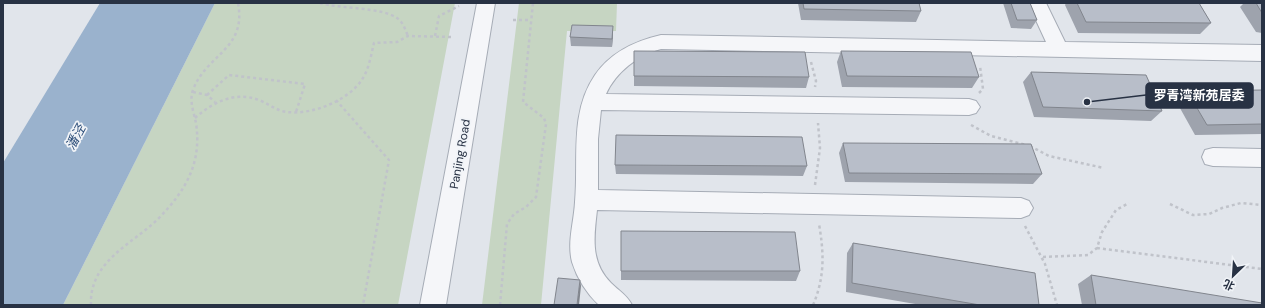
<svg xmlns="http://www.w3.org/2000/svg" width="1265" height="308" viewBox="0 0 1265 308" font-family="'DM Sans','Noto Sans SC',sans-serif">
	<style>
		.green { fill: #c6d5c2 }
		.water { fill: #9ab2cd }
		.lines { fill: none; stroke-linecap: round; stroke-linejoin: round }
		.minor-casing { stroke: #a6acb6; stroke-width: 2 }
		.path { stroke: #c0c3ca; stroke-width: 2.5; stroke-dasharray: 3 3; stroke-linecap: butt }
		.minor { fill: #f5f6f9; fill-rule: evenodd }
		.wall { fill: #9ea3ad }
		.shaded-wall { fill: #81858d }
		.building { fill: #b8bec9; stroke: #81858d }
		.labels { text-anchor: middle; stroke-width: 3.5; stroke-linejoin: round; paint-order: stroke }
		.street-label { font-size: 12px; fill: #283244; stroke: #f1f4f8 }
		.water-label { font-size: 13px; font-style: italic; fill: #2f507b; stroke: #f1f4f8 }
		.leader { fill: none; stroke: #283244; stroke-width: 1.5 }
		.callout-dot { fill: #283244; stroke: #f1f4f8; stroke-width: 1.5 }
		.callout { fill: #283244; stroke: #283244; stroke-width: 1.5 }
		.callout-label { font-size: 13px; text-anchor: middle; font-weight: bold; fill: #fff }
	</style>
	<rect width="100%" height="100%" fill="#e1e5eb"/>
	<!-- green -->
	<path class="green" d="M215,3H455L398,305H63Z
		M519,3H617L616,31H567L541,305H482Z"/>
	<!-- water -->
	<path class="water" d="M100,3H215L63,305H3V163Z"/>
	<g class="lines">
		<defs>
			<path id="minor" d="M477,3H495L446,305H420Z
				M1028,3H1046L1065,42L1262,45V61L661,49C638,55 616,72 606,94L969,99L976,101L980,107L976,113L969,115L601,110L598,139V190L1021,198L1029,201L1033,208L1029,215L1021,218L597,210C594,237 590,262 611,283C619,291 627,295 632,305H599C587,294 577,278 572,262C567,242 574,222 575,202C579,159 569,113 595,75C611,52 635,41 661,35L1046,42Z
				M1213,148L1262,149V167L1213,166L1205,164L1202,157L1205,150Z"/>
		</defs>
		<!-- minor casing -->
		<use href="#minor" class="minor-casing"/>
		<!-- path -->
		<path class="path" d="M320,3C341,9 381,7 397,18C403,22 405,29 408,36
			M513,20H531
			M435,36L439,16L459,6
			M811,62L816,81L815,87
			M193,92L207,95L215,102
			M979,93L983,89L980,66
			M207,95L229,75L305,84L296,112
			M336,100L389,160L363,305
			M195,118C213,102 235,91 259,100C269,104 277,111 287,112C312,115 347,101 361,81C369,70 371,55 374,43L397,42L408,36L453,37
			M971,125L991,136L1026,145
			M1030,146L1049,156L1104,168
			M815,185L820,148L818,123
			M1170,204L1193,215L1209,214L1222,208L1241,203L1262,205
			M1025,226L1045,264L1057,305
			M1097,248L1262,269
			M1043,257L1088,255L1097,248L1102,232L1116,210L1129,203
			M91,305C89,261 133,244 159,218C186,190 202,163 196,123C194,113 189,101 193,90C206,54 247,50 238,3
			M500,305L507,224L514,214L526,207L536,197L546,124L544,118L523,102L533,3
			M813,305C825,277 824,253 819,224"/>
		<!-- minor -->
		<use href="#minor" class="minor"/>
	</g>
	<!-- wall -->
	<path class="wall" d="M798,3H919L921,11L916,22L801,20Z
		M1003,3H1030L1037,20L1031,29L1011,28Z
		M1066,3H1199L1211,23L1200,34L1078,33L1065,5Z
		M1244,3H1262V33L1256,32L1240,7Z
		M613,34L612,47L571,46L570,37Z
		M634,51L809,77L806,88L634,86Z
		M841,51L979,77L972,88L842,87L837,62Z
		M1031,72L1162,111L1151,121L1034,117L1023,82Z
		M1262,90V134L1195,135L1176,101L1187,91Z
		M843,143L1042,174L1033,184L845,182L839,153Z
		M615,165L807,166L803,176L616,174Z
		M853,243L1039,305H921L846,292L847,253Z
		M621,271H800L796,281L621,280Z
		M1091,275L1262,305H1082L1078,284Z"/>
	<!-- shaded-wall -->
	<path class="shaded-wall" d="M613,26V34L612,47V39Z
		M580,280L581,286L579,305H577Z"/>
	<!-- building -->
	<path class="building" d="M803,3H919L921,11L804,9Z
		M1011,3H1030L1037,20H1017Z
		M1077,3H1199L1211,23L1086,22Z
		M1256,3H1262V13Z
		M572,25L613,26L612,39L570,37Z
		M634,51L805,52L809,77L634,76Z
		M841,51L971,52L979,77L847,76Z
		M1031,72L1146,75L1162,111L1043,107Z
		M1262,90V124L1207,125L1187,91Z
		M616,135L802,137L807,166L615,165Z
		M843,143L1031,144L1042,174L849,173Z
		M621,231L795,232L800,271H621Z
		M853,243L1035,273L1039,305H980L852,283Z
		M1091,275L1262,303V305H1096Z
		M558,278L580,280L577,305H554Z"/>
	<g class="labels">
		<!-- street labels -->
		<g class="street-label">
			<text transform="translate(460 154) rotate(-80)" y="4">Panjing Road</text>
		</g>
		<!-- water labels -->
		<g class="water-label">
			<text transform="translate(75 137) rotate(-62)" y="5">潘泾</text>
		</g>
	</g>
	<!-- callouts -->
	<path class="leader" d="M1087 102L1146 95"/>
	<circle class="callout-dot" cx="1087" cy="102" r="4"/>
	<rect class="callout" x="1146" y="83" width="107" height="25" rx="4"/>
	<g class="callout-label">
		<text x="1199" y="100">罗青湾新苑居委</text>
	</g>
	<!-- border -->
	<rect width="1265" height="308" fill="none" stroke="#283244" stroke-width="8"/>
	<!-- north arrow -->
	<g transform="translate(1233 276) rotate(205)" stroke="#f1f4f8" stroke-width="3" paint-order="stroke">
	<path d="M0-3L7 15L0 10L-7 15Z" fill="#283244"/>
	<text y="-6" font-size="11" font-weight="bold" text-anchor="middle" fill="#283244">北</text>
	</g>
</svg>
